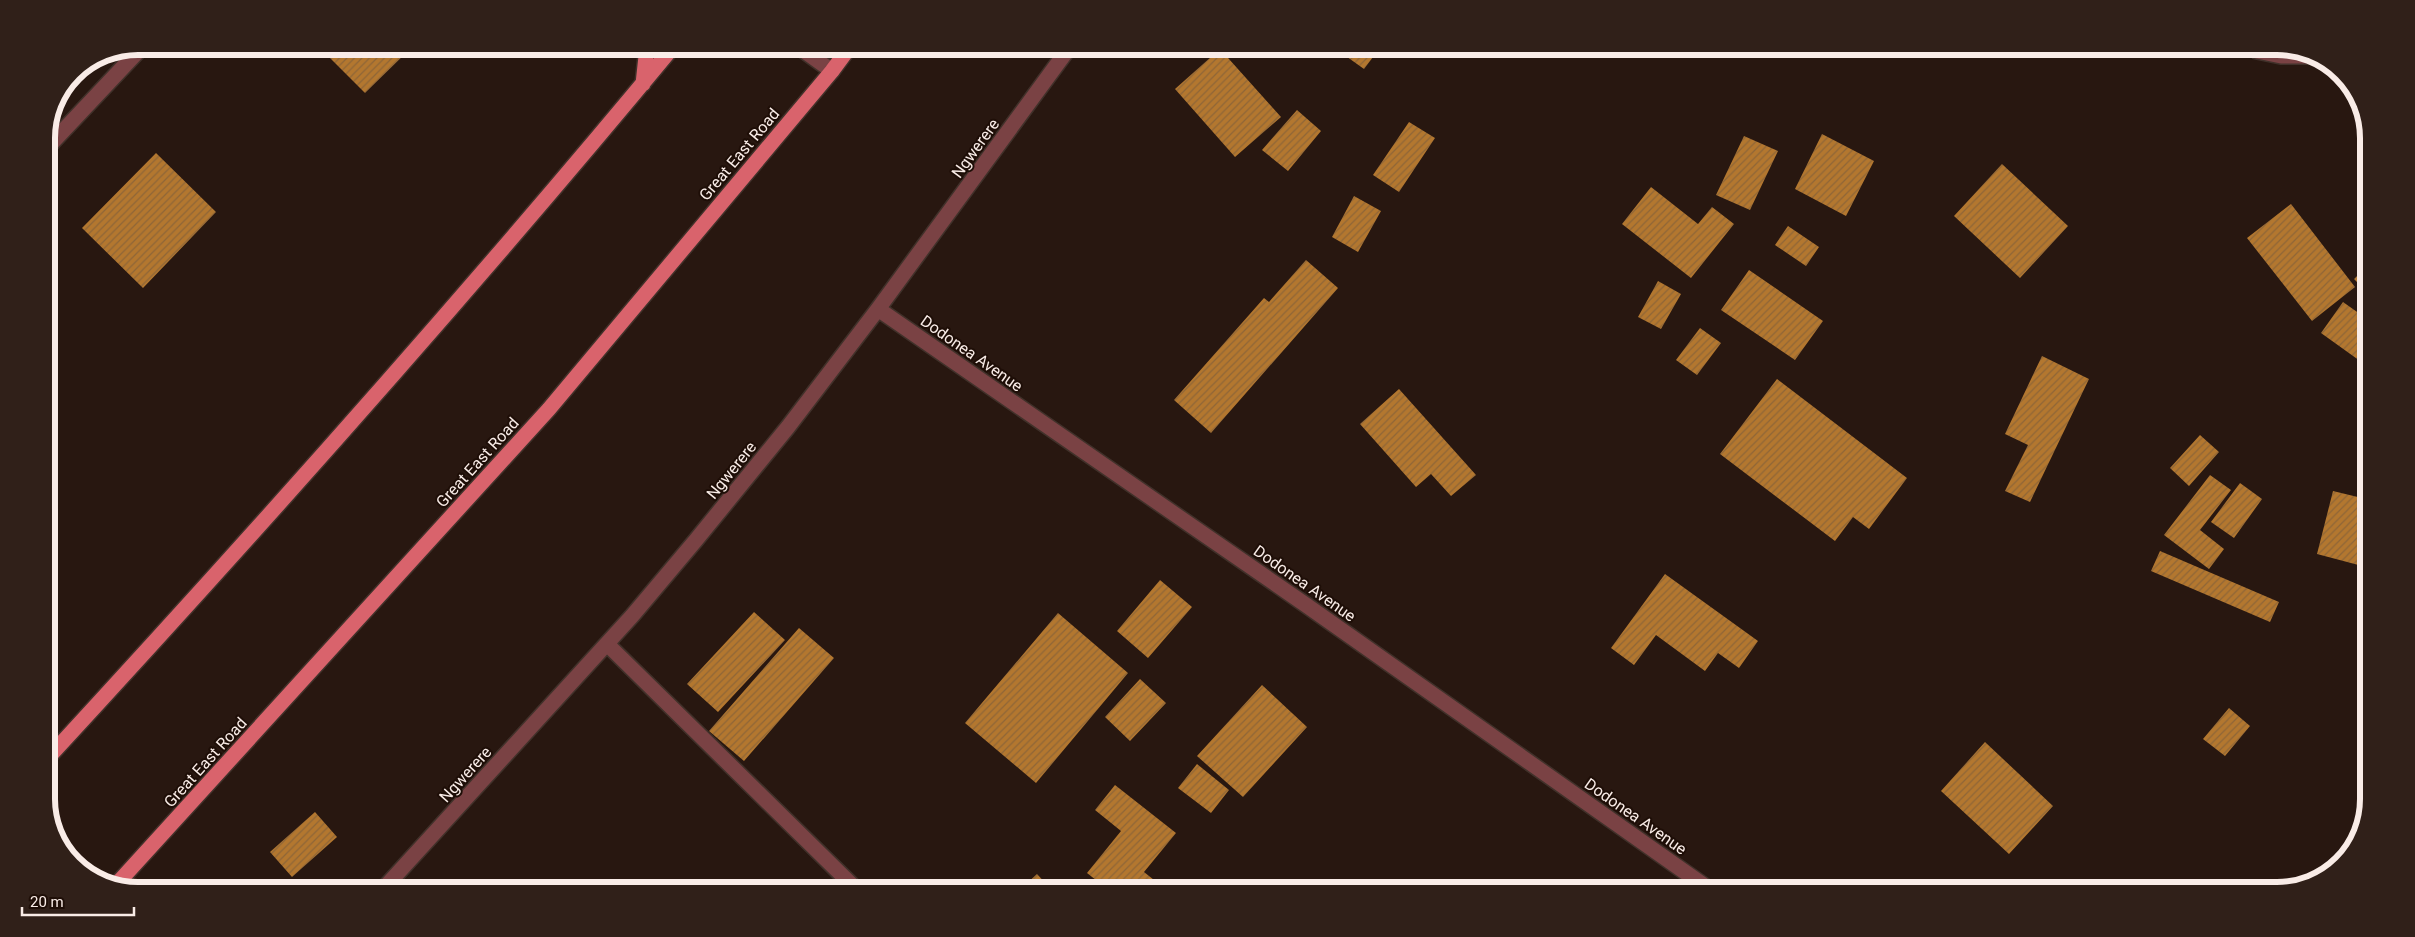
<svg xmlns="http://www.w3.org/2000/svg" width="2415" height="937" viewBox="0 0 2415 937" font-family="Roboto,sans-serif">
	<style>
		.building { fill: url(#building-hatch) }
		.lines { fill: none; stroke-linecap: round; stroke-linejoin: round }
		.minor-casing { stroke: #41312a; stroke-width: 18 }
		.major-casing { stroke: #41312a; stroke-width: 18 }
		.minor { stroke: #7a4244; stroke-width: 15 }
		.major { stroke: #d9636c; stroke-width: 15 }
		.labels { text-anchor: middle; stroke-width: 4; stroke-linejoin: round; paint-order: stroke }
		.street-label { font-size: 16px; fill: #f9ece7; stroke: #1e0e07 }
		.rim { fill: none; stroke: #f9ece7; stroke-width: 6 }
	</style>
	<defs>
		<pattern id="building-hatch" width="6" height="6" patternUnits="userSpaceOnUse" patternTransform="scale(1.25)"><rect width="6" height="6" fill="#b3772f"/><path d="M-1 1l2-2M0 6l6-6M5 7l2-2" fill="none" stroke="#8f6637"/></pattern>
	</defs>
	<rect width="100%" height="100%" fill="#281710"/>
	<!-- building -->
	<path class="building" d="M335,47H412L365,93L327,55Z
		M1220,49L1281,117L1235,157L1175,89Z
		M1336,49H1379L1364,69Z
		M1297,110L1321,131L1288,171L1262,150Z
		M1409,122L1435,138L1399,192L1373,175Z
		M1822,134L1874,161L1846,216L1795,189Z
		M1744,136L1778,151L1750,210L1716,195Z
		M156,153L216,212L143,288L82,228Z
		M2002,164L2068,226L2020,278L1954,216Z
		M1651,187L1698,224L1712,207L1734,224L1691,278L1622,224Z
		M1354,196L1381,211L1358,252L1332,237Z
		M2291,204L2355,287L2312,321L2247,238Z
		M1788,226L1819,247L1806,266L1775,245Z
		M1306,260L1338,288L1211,433L1174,400L1264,298L1269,302Z
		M2368,265L2367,292L2354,279Z
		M1749,270L1823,321L1795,360L1721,310Z
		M1658,281L1681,294L1661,329L1638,317Z
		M2343,302L2367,319V366L2321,333Z
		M1700,328L1721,343L1697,375L1676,360Z
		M2042,356L2089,379L2030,502L2005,491L2028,445L2005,434Z
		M1777,379L1907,478L1869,529L1853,517L1835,541L1720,454Z
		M1399,389L1476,475L1451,496L1431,474L1416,487L1360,424Z
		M2200,435L2219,452L2189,486L2170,468Z
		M2210,475L2231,490L2200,530L2224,549L2209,569L2164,535Z
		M2240,483L2262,499L2234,538L2211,522Z
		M2333,491L2366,499V567L2317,554Z
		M2160,551L2279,602L2270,622L2151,571Z
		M1665,574L1758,641L1739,668L1718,653L1705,671L1656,635L1634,665L1611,648Z
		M1160,580L1192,607L1148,658L1117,631Z
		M754,612L785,640L718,712L687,684Z
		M1058,613L1128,673L1036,783L965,723Z
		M799,628L834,658L744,761L709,731Z
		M1140,679L1166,703L1130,741L1105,717Z
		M1262,685L1307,727L1243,797L1197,756Z
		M2229,708L2250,726L2225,756L2203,739Z
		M1985,742L2053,806L2009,854L1941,791Z
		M1197,764L1229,790L1211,813L1178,788Z
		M1115,785L1176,833L1144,872L1164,888H1106L1087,873L1121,831L1095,810Z
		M315,812L337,837L292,877L270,852Z
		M1037,874L1050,888H1022Z"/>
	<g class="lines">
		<defs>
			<path id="minor" d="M800,48L832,71
				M2257,51L2281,56H2314
				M46,149L143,46
				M878,309L1306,605L1709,889
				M607,644L854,887
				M386,886L632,616L696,540L788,427L878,309L1069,48"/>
			<path id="major" d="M643,84L647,47
				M46,760C261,527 471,291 673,47
				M115,886L549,409L832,71L849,48"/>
		</defs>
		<!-- minor casing -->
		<use href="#minor" class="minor-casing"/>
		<!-- major casing -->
		<use href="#major" class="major-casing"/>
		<!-- minor -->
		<use href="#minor" class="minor"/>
		<!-- major -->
		<use href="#major" class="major"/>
	</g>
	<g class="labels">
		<!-- street labels -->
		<g class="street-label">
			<text transform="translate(975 148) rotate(-54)" y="6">Ngwerere</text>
			<text transform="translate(739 154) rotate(-50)" y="6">Great East Road</text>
			<text transform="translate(972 353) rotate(35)" y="6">Dodonea Avenue</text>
			<text transform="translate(477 462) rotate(-48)" y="6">Great East Road</text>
			<text transform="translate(731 470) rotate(-51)" y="6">Ngwerere</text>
			<text transform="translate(1305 583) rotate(35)" y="6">Dodonea Avenue</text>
			<text transform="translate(205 762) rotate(-48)" y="6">Great East Road</text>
			<text transform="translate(465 774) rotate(-48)" y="6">Ngwerere</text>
			<text transform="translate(1636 816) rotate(35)" y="6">Dodonea Avenue</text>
		</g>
	</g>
	<!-- crop -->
	<path d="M0 0H2415V937H0ZM138 55H2277A83 83 0 0 1 2360 138V799A83 83 0 0 1 2277 882H138A83 83 0 0 1 55 799V138A83 83 0 0 1 138 55Z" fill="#302019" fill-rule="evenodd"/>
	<path class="rim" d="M138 55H2277A83 83 0 0 1 2360 138V799A83 83 0 0 1 2277 882H138A83 83 0 0 1 55 799V138A83 83 0 0 1 138 55Z"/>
	<!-- scale -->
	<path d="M22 907v8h112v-8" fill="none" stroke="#f9ece7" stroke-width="2.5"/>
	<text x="30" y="907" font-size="15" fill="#f9ece7" stroke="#1e0e07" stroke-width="4" paint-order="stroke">20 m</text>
</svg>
